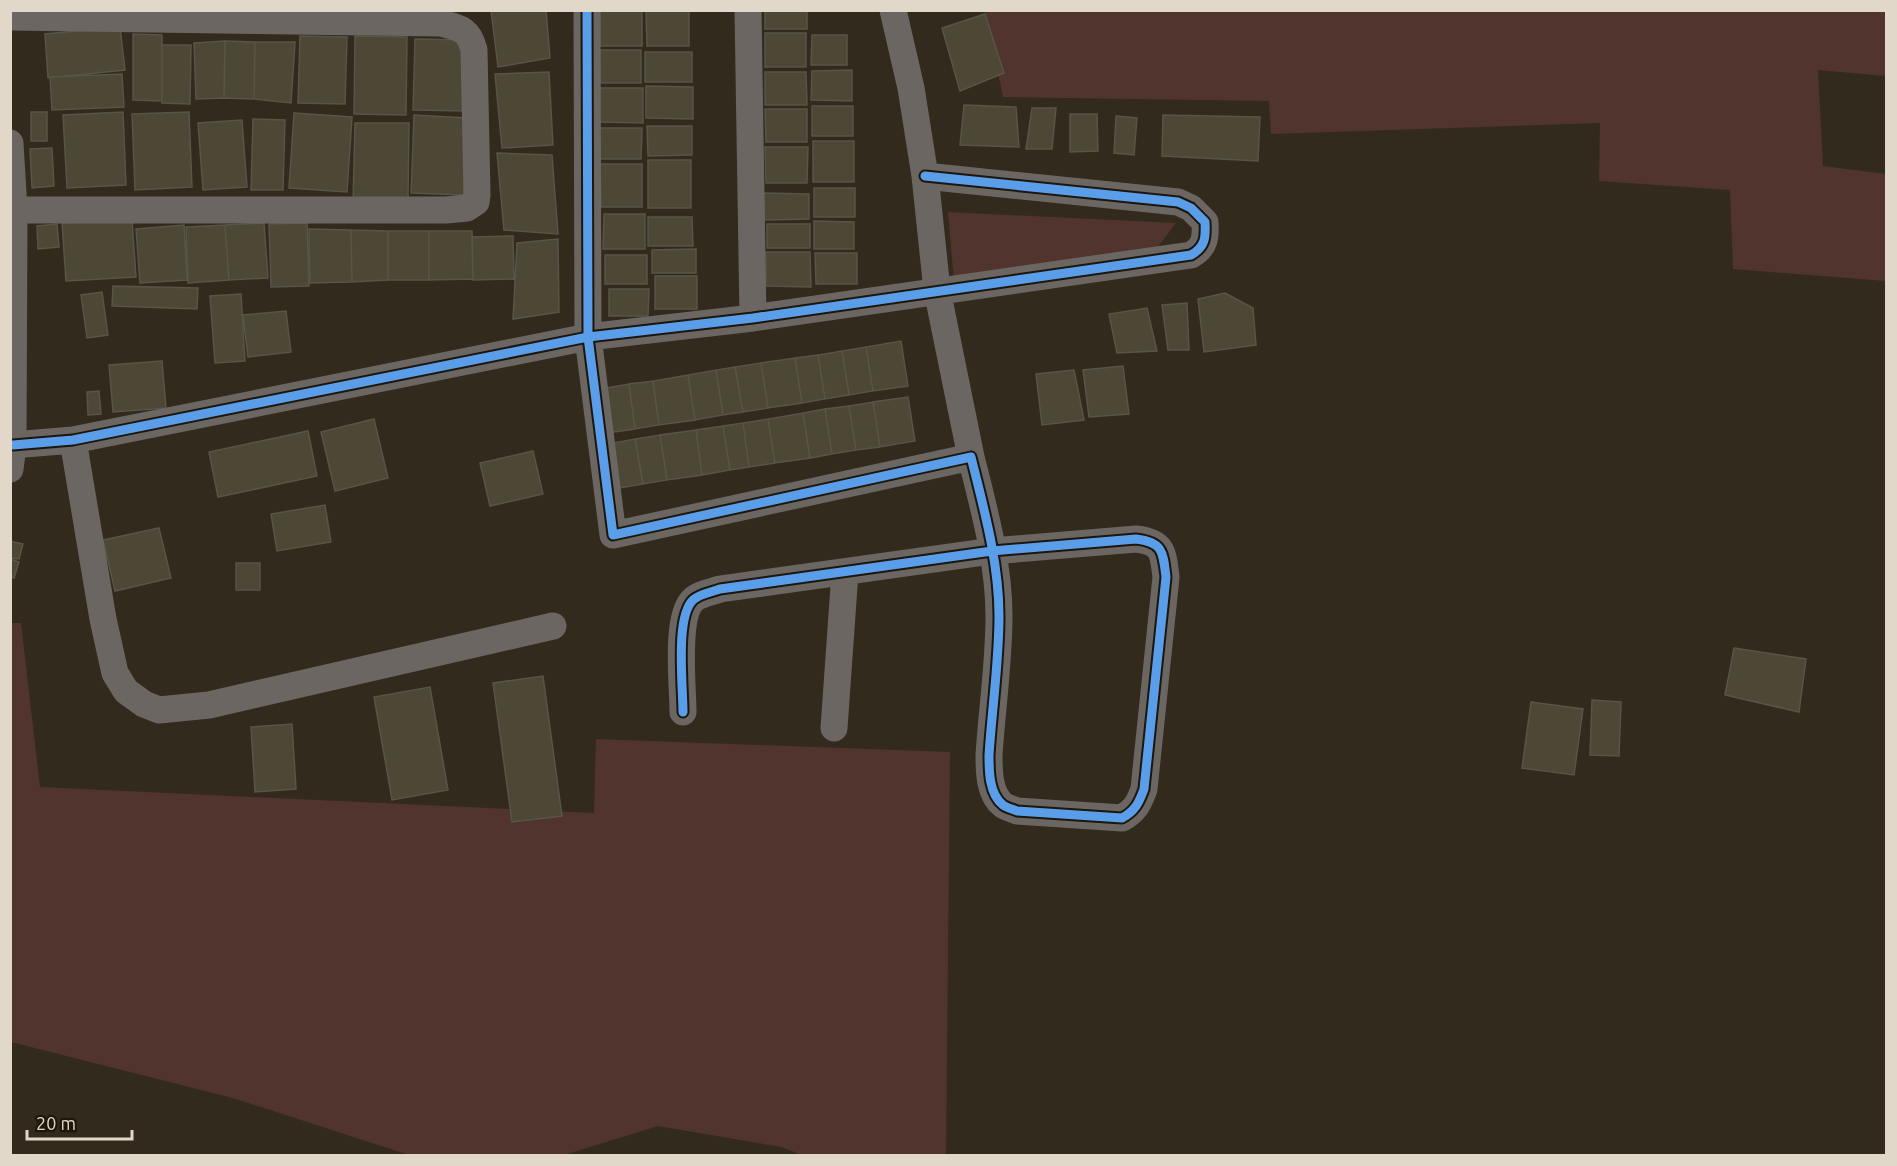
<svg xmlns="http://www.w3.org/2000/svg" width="1897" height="1166" viewBox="0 0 1897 1166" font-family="Ubuntu,sans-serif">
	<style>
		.green { fill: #52342e }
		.building { fill: #4d4736; stroke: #585448; stroke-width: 1.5 }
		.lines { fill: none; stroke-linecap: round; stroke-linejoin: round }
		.street { stroke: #6c6662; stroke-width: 27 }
		.cycleway-casing { stroke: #1c160b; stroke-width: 13 }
		.cycleway { stroke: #5a9eea; stroke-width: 9 }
	</style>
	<rect width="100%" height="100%" fill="#322a1d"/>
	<!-- green -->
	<path class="green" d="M985,11H1886V76L1818,70L1823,166L1886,174V281L1733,269L1730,190L1599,181L1600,123L1271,134L1269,101L1003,97Z
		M948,212L1176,223L1154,252L954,282Z
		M10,623H21L40,787L594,813L596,739L950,752L946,1155H802L781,1147L658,1126L564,1155H409L233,1098L11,1042Z"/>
	<!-- building -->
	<path class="building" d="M491,10H546L550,58L498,67Z
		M600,10H642V46H600Z
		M646,10H689V46H647Z
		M765,10H807V29H765Z
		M985,14L1004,73L960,91L942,28Z
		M120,27L125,70L48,78L45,34Z
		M765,33H806V67H765Z
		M133,34L162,35V101L133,100Z
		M812,35H847V65H811Z
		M300,36L347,37L345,104L298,103Z
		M355,36L407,37L406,115L354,114Z
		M415,39L469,40L467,111L413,110Z
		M225,41L224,98L196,99L194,43Z
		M225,41L255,42L254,99L224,98Z
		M255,42H295L291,103L254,99Z
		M162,45H191L190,104L162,103Z
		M600,50H641V83H600Z
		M645,52H692V82H645Z
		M852,70V101L811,100L812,71Z
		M549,72L553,145L502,148L495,74Z
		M765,72H806L807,105H765Z
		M122,74L124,107L52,110L50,77Z
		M646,86L693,87V119L646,118Z
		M600,88H643V123L599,122Z
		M964,105L1016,107L1019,147L960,145Z
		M812,106H853V136H812Z
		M1032,108H1056L1052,149H1026Z
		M765,109H807V142H766Z
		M31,112H47V141H31Z
		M123,112L126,185L67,188L63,115Z
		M189,112L192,187L135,190L132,114Z
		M294,113L352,117L347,192L289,188Z
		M1070,114H1097L1098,151L1070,152Z
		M414,115L467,118L464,195L411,193Z
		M1163,115L1260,117L1258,161L1162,156Z
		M1116,116L1137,118L1134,155L1114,153Z
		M253,119L285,120L283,190H251Z
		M242,120L247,187L203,190L198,123Z
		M355,123H409L408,203L353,202Z
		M647,126H692V155L648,156Z
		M599,128H642L641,159H600Z
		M813,141H854V182H813Z
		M765,147H808L807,183H766Z
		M52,148L54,186L32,188L30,149Z
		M497,153L552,155L558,234L504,230Z
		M648,160H691V208H648Z
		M600,164H642V207H601Z
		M814,188H855V217H814Z
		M764,193L809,194V219L764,220Z
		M604,214H645V249H603Z
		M648,217H692L693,246H648Z
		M132,220L136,277L66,281L62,223Z
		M814,221L854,222V249H814Z
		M264,223L268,278L229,280L225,225Z
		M307,223L309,286L271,287L269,224Z
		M57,224L59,247L38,249L37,226Z
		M767,224H810V248H767Z
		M184,225L187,280L140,283L136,229Z
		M225,225L229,280L188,283L186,227Z
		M309,229L351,230L352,282L310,283Z
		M351,230L388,231V280L352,282Z
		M388,231H429V280H388Z
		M429,231H472L473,279L429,280Z
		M513,236L514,279L473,280L472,237Z
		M558,239L559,312L513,319L517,243Z
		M696,249V273H652V250Z
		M766,252H810L811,287L766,286Z
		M815,253H857V284H816Z
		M605,255H647V284H605Z
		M655,276H697V309H655Z
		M113,286L198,288L197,309L112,306Z
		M609,289H649L648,316H609Z
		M102,292L108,335L87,338L81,295Z
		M1225,293L1253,308L1256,345L1204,352L1198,299Z
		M241,294L245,361L215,363L210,296Z
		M1187,303L1189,350H1168L1162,305Z
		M1147,308L1157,351L1117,353L1109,314Z
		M286,311L291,352L248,357L243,315Z
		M901,341L908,386L873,391L866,347Z
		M866,347L873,391L849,395L842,351Z
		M842,351L849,395L825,399L818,355Z
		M818,355L825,399L802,403L795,358Z
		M795,358L802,403L768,408L761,363Z
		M162,361L166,408L113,412L109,365Z
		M761,363L768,408L743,412L735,367Z
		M1123,366L1129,414L1089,417L1083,370Z
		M735,367L743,412L723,415L716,370Z
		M716,370L723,415L695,420L688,375Z
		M1074,370L1084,420L1042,425L1036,374Z
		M688,375L695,420L659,425L653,381Z
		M653,381L659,425L635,429L629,384Z
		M629,384L635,429L607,433L600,389Z
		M99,391L101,414L88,415L87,392Z
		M908,397L915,441L880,447L873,402Z
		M873,402L880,447L856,450L849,406Z
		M849,406L856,450L832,454L825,409Z
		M825,409L832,454L810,458L803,413Z
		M803,413L810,458L775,463L768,419Z
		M374,419L388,478L335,491L321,432Z
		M768,419L775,463L749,467L743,423Z
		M743,423L749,467L730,470L723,426Z
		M723,426L730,470L702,475L696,430Z
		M696,430L702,475L667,480L660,435Z
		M308,431L317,476L218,497L209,452Z
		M660,435L667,480L643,484L635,439Z
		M635,439L643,484L614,489L607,444Z
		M533,451L543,494L490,506L480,463Z
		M325,505L331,542L277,551L271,514Z
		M159,528L171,578L115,591L103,540Z
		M10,541L23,544L19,559L10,558Z
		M10,559L19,562L14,578L10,577Z
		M236,563H260V590H236Z
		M1734,648L1806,659L1799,712L1725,695Z
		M543,676L562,816L512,822L493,683Z
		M430,687L448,790L392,800L374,697Z
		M1592,700L1621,702L1619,756L1590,755Z
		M1531,702L1583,709L1574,775L1522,768Z
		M292,724L296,789L255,792L251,727Z"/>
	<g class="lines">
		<!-- street -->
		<path class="street" d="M587,10L588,337L613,535L971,457C984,509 999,563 999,616C999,662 992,709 989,755C989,771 989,794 1003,805C1007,808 1013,809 1017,811L1122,818C1135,811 1139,803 1144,789L1166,577C1163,552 1163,542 1136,539L992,551L720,589C712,592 699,594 693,600C675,617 683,686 683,712
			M748,10L753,318
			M893,10L911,88L925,176L937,290L971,457
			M10,17L441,23C460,28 469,29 474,50L477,195L476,202L467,208L446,210H14
			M10,143L14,210L13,445L10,469
			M73,440L103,619L115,673L126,691L144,704L159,710L209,705L553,626
			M13,445L73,440L588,337L753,318L1191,255C1205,247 1206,238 1205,222L1191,208L1178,202L925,176
			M834,728L845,572"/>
		<defs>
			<path id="cycleway" d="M587,10L588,337L613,535L971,457C984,509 999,563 999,616C999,662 992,709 989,755C989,771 989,794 1003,805C1007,808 1013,809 1017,811L1122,818C1135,811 1139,803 1144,789L1166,577C1163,552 1163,542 1136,539L992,551L720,589C712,592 699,594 693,600C675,617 683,686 683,712
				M13,445L73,440L588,337L753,318L1191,255C1205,247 1206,238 1205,222L1191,208L1178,202L925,176"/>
		</defs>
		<!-- cycleway casing -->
		<use href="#cycleway" class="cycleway-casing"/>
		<!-- cycleway -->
		<use href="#cycleway" class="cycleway"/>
	</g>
	<!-- border -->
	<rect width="1897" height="1166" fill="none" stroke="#e2d8ca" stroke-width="24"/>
	<!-- scale -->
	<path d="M27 1130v9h105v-9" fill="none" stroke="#e2d8ca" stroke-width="3"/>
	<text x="36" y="1130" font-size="18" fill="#e2d8ca" stroke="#1c160b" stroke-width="4.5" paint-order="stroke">20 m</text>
</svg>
